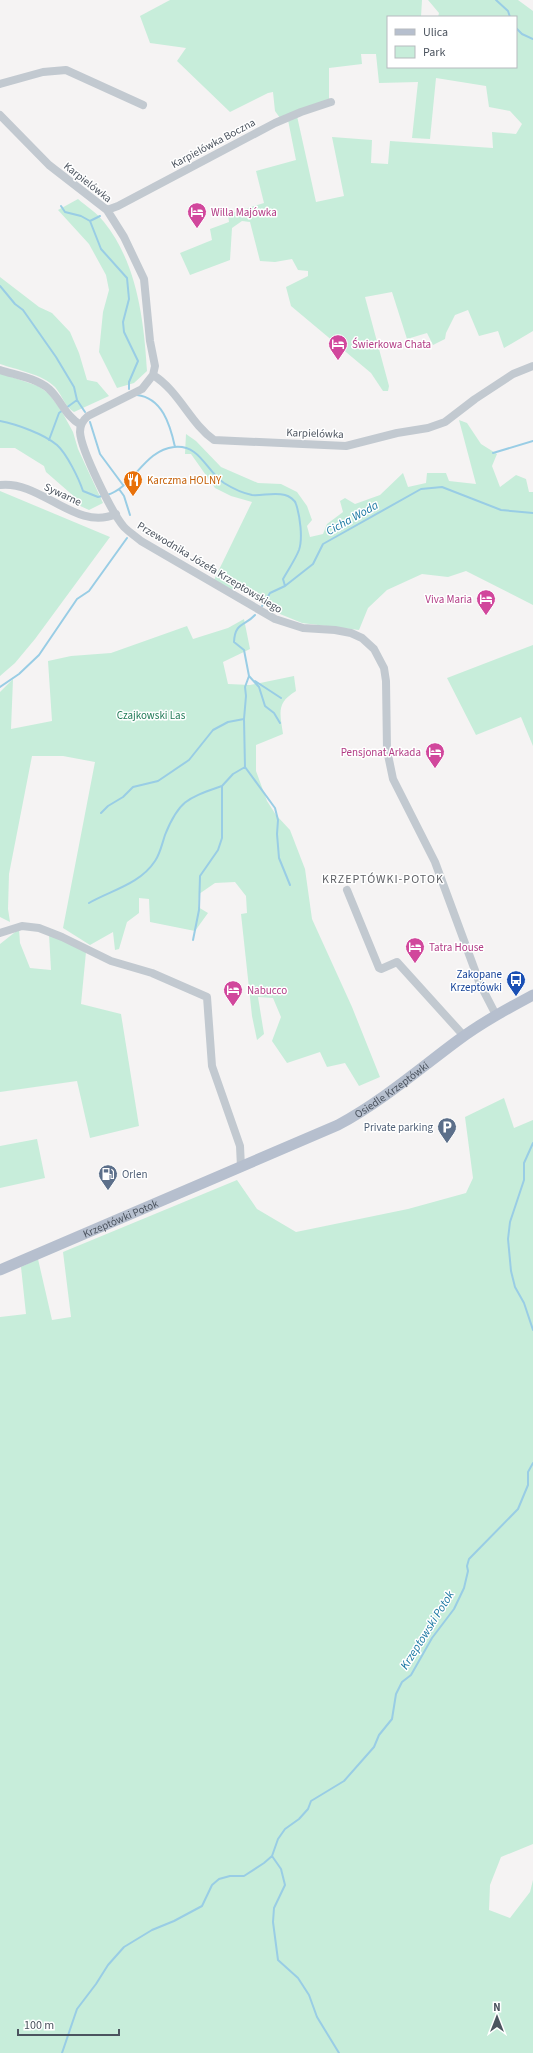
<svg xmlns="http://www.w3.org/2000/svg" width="533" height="2053" viewBox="0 0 533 2053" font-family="'Source Sans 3',sans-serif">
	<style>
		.green { fill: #c7edda }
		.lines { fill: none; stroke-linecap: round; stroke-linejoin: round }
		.stream { stroke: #99cde5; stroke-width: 2 }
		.minor { stroke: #c2c9d0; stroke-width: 8 }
		.major { stroke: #b6bfce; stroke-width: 11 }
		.labels { text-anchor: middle; stroke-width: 3; stroke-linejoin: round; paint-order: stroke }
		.street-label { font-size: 11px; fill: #4c545f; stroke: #fff }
		.hotel-label { font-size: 11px; fill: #b23c85; stroke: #fff; text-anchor: start }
		.food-label { font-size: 11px; fill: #c56008; stroke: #fff; text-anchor: start }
		.park-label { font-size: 11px; fill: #227b58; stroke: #fff }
		.transit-label { font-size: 11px; fill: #164399; stroke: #fff; text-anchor: end }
		.service-label { font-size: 11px; fill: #4e5e75; stroke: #fff; text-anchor: end }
		.water-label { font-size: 12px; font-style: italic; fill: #1b78a3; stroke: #fff }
		.neighbourhood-label { font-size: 12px; letter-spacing: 1px; fill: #606267; stroke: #fff }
	</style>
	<rect width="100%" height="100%" fill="#f5f3f3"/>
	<!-- green -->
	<path class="green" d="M170,0H422L421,17H388V67H516V17H438L439,13L428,0H518L533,11V331L504,348L498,331L479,336L468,310L455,315L446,333L445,339L433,345L427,333L407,339L392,292L365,297L389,386L388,391H383L371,373L291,306L286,287L308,276V271L298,270L292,259L275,262L260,261L250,222L242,221L232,228L230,260L190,275L180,253L212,240L210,229L229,222L228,214L264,203L256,171L296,160L288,120L297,116L316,202L344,196L332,137L372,140L371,163L388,164L390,141L493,148L492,132L516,134L522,124L510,111L489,107L486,86L436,78L430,139L412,138L418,82L379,83L376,54H361L362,64L329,68V100L280,118L275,111L273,92L268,93L230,112L177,61L186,48L150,43L140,16Z
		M78,199C86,206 97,213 104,222C137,263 144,320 147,371L134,383L117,388L99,352L103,312L109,290L106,275L89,244L58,210Z
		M0,277L39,307L52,313L70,332L79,353L87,380L97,382L109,396L74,412C65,407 62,395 55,387C42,374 17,370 0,364Z
		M0,373L38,386L48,393L61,410L73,432L78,449L103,503L89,510L76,504L77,499L46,472L44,466L15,448H0Z
		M459,420L467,423L481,444L497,454L492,466L500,487L516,475L526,479L529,492H533V605L466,571L448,577L422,574L387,590L368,608L359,630L302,623L280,614L243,588L238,586L233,590L214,580L252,502L231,496L215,488L191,454H185L186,434L196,441L221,467L258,483L281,484L297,492L307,506L312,520L307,526L310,537L323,534L327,524L343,512L340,501L345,498L355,504L380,495L403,473L408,487L426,483L427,473H446L449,481L476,484Z
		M0,491L110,537L35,639L15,663L0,676Z
		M244,619L250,649L223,662L228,684L250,685L294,676L296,691C276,703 280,713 283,734L256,745V771L267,801L276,815L290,830L305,869L312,919L352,1007L380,1077L359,1086L345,1063L327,1067L320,1052L287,1063L272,1041L281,1017L273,998L258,997L264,1034L257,1040L252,1016L241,914L247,913L246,896L235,882L215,883L199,894L198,907L208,913L195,931L150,922L149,899L139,898V913L127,922L119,949L115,950L113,932L90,945L63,928L95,762L63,756H32L9,874L8,909L10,922L0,917V692L13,679L11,729L52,721L48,661L71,656L111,653L187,626L193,639L228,628Z
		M533,645V746L521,717L476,735L447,678Z
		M19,929L20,943L30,968L51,970L49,934L86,952L81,1004L121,1014L139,1126L90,1138L77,1081L0,1092V944Z
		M504,1098L514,1128L533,1120V1844L501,1857L490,1885L489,1910L510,1918L530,1892L533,1880V2053H0V1317L26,1314L21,1267L38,1259L52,1320L71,1317L63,1252L237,1180L257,1209L296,1232L408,1209L466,1193L473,1178L465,1117Z
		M37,1139L45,1178L0,1188V1146Z"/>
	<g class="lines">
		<!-- stream -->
		<path class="stream" d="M496,0L508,11L510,17
			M516,28L522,34L533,39
			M61,206L65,212L81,216L90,221L101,249L127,278L129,299L123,322L124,332L138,361L129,382V389
			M90,221L100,216
			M0,286L15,304L23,310L56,357L74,387L77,400L85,412
			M137,395C162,398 170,424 175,447
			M66,408L77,400
			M0,421C16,424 44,434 57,445C67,454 79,479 83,491L98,497L102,496
			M90,422L100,454L123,485
			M49,440L59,413L63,410
			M493,453L533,441
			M119,489L124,496L130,515
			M107,495C133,488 144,450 174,447C200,444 206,471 224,483C232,488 242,493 252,495C262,496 274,492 285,495C289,496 295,500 296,504C300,516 303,538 299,550C295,560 288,570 283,579L285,586L313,564L323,544L421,489L442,487L501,510L533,513
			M262,606L270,593L285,586
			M249,676L259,687L265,706L274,713L280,723
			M255,681L281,698
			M0,687L19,674L39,655L77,599L89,591L127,538
			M245,767L275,808L278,820L277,834L279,858L290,885
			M101,813L108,806L123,797L133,787L158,781L189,760L213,730L228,722L244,719
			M89,903C112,890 140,884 155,861C160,854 162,844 165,835C179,800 188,798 222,786
			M193,940L199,910L200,876L218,850L222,838V786L233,774L245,767L244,719L246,696L245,687L249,676L244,650L234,642C235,622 245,626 255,615
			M533,1143L524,1163V1180L510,1222L508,1239L511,1271L515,1287L524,1303L533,1330
			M272,1856L281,1869L285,1885L274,1908L273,1922L278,1960L298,1978L309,1995L317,2017L339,2053
			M62,2053L77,2009L96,1984L108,1965L124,1947L152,1930L174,1921L202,1906L212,1885L219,1879L230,1876H244L264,1863L272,1856L278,1839L285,1829L299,1819L308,1809L311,1801L344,1781L374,1747L379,1735L392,1719L396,1694L402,1682L411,1675L432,1638L454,1609L464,1588L468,1571L467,1566L469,1559L518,1509L528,1485V1472L533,1463"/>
		<!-- minor -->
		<path class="minor" d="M0,84L43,72L66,70L143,105
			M0,115L49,165L107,210L124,237L144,279L150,341L155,366L153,375L142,389L88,416C83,420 80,426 80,432C81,450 112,513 124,527C129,532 135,536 141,541L275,619L303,628L335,630L351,633L362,638L374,649L384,668L386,681L387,750L393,779L435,862L480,984L496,1015
			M107,210L118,206L275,123L301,112L331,102
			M0,370C15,375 36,378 49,389C61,400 66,417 81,425
			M153,375C179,391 190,423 214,440L346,446L397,433L428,428L445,422L475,399L513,374L533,366
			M0,485C41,480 76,532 116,514
			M347,890L379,968L381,969L397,962L464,1036
			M0,933L22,926L39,928L62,937L111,961L152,973L207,997L212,1066L240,1146L241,1167"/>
		<!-- major -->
		<path class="major" id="s1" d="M0,1270L338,1125C381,1102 418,1070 457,1041C481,1023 507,1009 533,995"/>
	</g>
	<!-- icons -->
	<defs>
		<symbol id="hotel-pin" viewBox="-11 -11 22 30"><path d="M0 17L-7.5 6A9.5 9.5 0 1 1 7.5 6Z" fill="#d1479c" stroke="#fff"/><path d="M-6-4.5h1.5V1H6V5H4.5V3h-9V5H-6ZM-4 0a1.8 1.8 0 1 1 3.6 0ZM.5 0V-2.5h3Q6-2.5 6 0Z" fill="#fff"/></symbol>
		<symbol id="restaurant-pin" viewBox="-11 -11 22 30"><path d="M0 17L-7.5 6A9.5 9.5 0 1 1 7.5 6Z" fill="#e8710a" stroke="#fff"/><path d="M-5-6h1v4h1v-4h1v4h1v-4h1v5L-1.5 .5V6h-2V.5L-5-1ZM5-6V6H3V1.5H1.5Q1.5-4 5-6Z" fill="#fff"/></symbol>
		<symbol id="bus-pin" viewBox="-11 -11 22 30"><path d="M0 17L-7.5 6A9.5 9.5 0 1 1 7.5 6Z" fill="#1a4fb4" stroke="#fff"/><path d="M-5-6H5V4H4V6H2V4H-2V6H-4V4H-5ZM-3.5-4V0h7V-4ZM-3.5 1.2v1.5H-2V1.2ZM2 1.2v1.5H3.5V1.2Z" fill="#fff"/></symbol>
		<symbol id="parking-pin" viewBox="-11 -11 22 30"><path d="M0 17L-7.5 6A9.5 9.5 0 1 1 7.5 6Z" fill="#5c6f8a" stroke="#fff"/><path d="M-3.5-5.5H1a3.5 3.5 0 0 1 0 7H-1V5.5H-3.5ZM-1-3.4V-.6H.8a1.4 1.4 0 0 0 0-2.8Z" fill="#fff"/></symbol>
		<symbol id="fuel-pin" viewBox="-11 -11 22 30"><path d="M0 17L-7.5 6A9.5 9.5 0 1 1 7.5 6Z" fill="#5c6f8a" stroke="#fff"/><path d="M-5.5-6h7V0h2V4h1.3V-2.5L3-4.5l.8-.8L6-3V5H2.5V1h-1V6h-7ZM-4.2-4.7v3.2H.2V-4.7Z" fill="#fff"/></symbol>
	</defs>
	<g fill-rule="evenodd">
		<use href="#hotel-pin" x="186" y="201" width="22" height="30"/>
		<use href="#hotel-pin" x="327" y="333" width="22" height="30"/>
		<use href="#restaurant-pin" x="122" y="469" width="22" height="30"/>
		<use href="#hotel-pin" x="475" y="588" width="22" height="30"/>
		<use href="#hotel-pin" x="424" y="741" width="22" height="30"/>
		<use href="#hotel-pin" x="404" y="936" width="22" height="30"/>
		<use href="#bus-pin" x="505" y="969" width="22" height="30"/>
		<use href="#hotel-pin" x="222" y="979" width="22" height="30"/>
		<use href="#parking-pin" x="436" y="1116" width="22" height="30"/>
		<use href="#fuel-pin" x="97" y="1163" width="22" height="30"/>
	</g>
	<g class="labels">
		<!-- street labels -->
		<g class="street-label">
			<text transform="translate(213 143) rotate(-28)" y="4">Karpielówka Boczna</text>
			<text transform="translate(88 182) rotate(38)" y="4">Karpielówka</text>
			<text transform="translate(315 433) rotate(2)" y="4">Karpielówka</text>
			<text transform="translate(63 494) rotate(25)" y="4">Sywarne</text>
			<text transform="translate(210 567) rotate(31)" y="4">Przewodnika Józefa Krzeptowskiego</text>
			<text dy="4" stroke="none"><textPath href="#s1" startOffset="432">Osiedle Krzeptówki</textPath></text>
			<text dy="4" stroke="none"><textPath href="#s1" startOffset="131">Krzeptówki Potok</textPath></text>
		</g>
		<!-- hotel labels -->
		<g class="hotel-label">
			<text x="211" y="216">Willa Majówka</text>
			<text x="352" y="348">Świerkowa Chata</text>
			<text x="472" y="603" text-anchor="end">Viva Maria</text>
			<text x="421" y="756" text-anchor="end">Pensjonat Arkada</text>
			<text x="429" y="951">Tatra House</text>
			<text x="247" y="994">Nabucco</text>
		</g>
		<!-- food labels -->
		<g class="food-label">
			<text x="147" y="484">Karczma HOLNY</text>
		</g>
		<!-- park labels -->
		<g class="park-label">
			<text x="151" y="719">Czajkowski Las</text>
		</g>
		<!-- transit labels -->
		<g class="transit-label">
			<text x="502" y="978">Zakopane<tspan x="502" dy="13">Krzeptówki</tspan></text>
		</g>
		<!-- service labels -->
		<g class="service-label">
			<text x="433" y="1131">Private parking</text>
			<text x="122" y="1178" text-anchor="start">Orlen</text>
		</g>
		<!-- water labels -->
		<g class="water-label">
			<text transform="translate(352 518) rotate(-29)" y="4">Cicha Woda</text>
			<text transform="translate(427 1630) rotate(-58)" y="4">Krzeptowski Potok</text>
		</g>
		<!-- neighbourhood labels -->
		<g class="neighbourhood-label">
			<text x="383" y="883">KRZEPTÓWKI-POTOK</text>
		</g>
	</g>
	<!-- legend -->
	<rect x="387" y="16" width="130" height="52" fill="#ffffff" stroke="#b7bbbf"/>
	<rect x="395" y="29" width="20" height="6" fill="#b6bfce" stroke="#b7bbbf"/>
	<text x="423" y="36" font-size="12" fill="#4c545f">Ulica</text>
	<rect x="395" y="46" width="20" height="12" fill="#c7edda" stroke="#b7bbbf"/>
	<text x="423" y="56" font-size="12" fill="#4c545f">Park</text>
	<!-- north arrow -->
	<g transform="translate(497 2017)" stroke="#ffffff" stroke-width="3" paint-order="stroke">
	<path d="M0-3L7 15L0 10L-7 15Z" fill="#4c545f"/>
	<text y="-6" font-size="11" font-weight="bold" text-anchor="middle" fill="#4c545f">N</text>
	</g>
	<!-- scale -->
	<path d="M18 2029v6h101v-6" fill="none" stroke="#4c545f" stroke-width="2"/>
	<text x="24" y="2029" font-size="12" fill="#4c545f" stroke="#ffffff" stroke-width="3" paint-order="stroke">100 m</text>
</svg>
